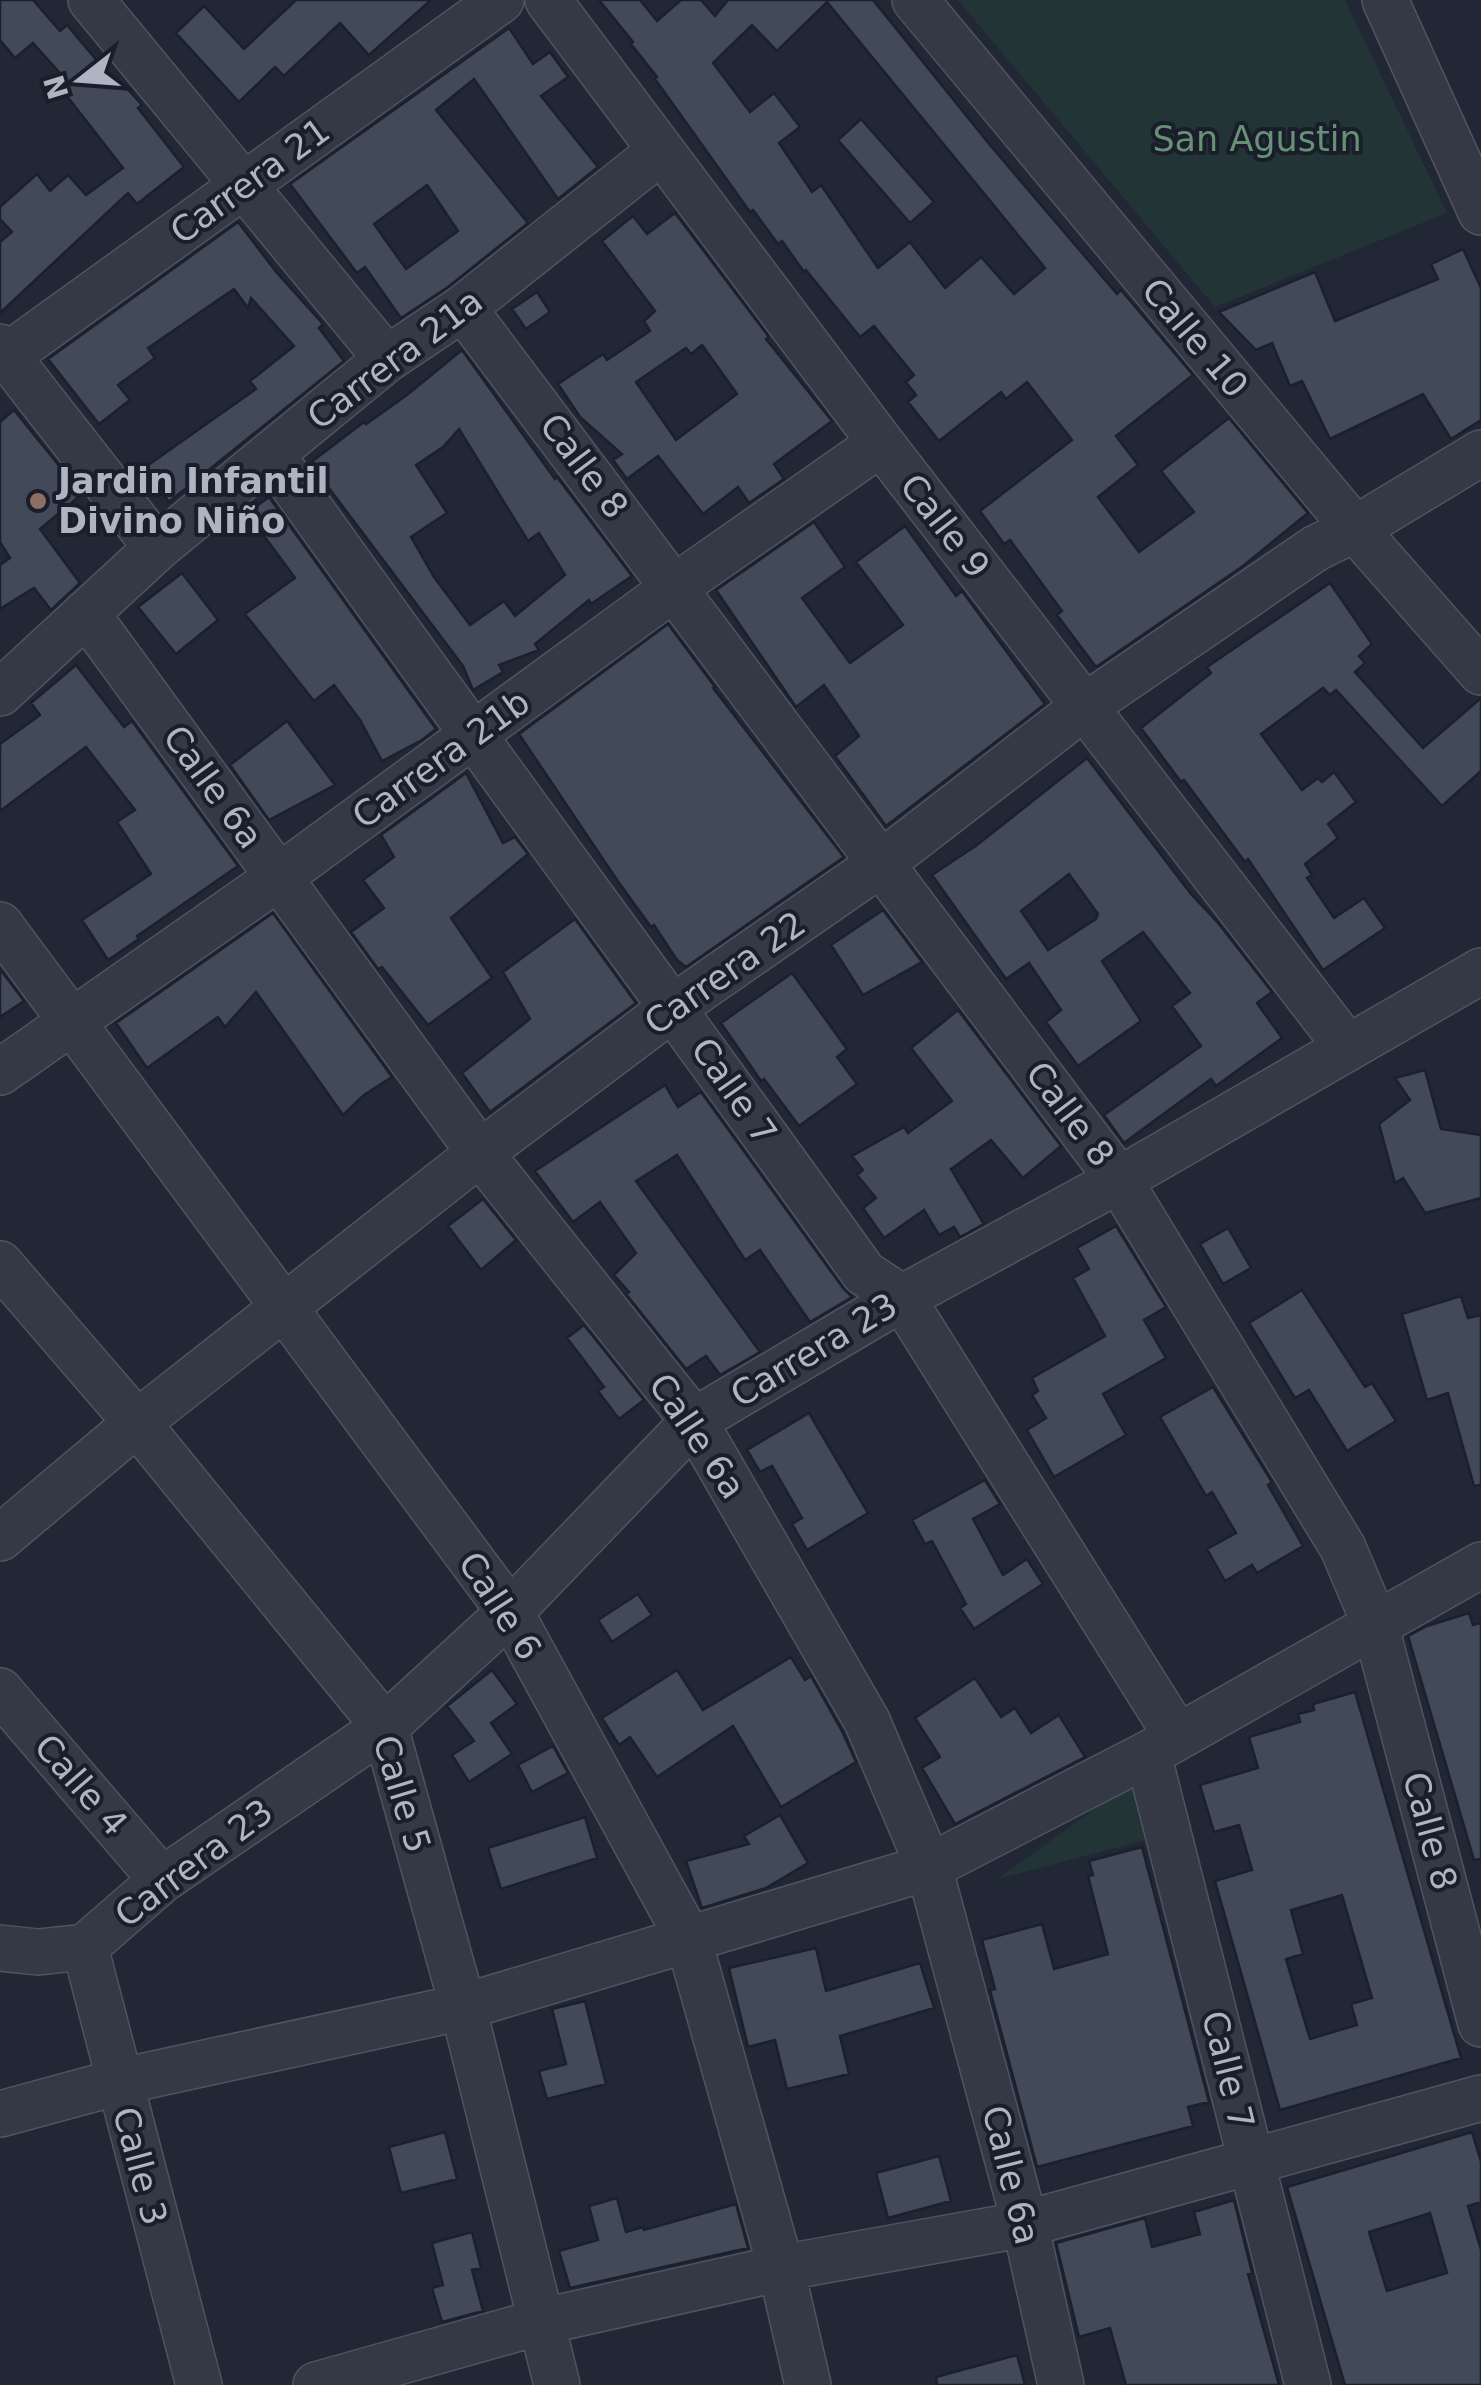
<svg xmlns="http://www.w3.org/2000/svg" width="1481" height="2385" viewBox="0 0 1481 2385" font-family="'DejaVu Sans',sans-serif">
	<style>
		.green { fill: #233437 }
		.building { fill: #424a59; stroke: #1b202c; stroke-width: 2.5; fill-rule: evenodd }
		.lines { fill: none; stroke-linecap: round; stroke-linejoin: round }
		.minor-casing { stroke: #4e5460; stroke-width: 48 }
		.minor { stroke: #343945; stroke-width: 45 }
		.education-dot { fill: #8d6e63; stroke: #191e2a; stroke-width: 4 }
		.labels { text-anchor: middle; stroke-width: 8; stroke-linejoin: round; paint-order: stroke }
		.park-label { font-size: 35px; fill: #679175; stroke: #191e2a }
		.street-label { font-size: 35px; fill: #aeb4c2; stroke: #191e2a }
		.poi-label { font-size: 35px; font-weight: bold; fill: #aeb4c2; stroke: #191e2a; text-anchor: start }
	</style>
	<rect width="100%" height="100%" fill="#212735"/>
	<!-- green -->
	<path class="green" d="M958,0H1345L1447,213L1215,307Z
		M1145,1773L1161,1836L997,1879Z"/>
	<!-- building -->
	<path class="building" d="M0,0H33L60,31L67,25L120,88L124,85L142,105L138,108L184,167L137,204L128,193L0,313V242L12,232L0,219V207L37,174L50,191L68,175L86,195L123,168L59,86L66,80L33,43L15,58L0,40Z
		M296,0H431L369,55L340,23L284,76L275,67L239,102L176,33L204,6L244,49Z
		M599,0H640L657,21L681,0H701L715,16L728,0H873L990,145L1117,294L1121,290L1193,375L1116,436L1138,465L1098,497L1139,552L1194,512L1161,471L1229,418L1308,513L1243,566L1096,667L1057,615L1062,611L1010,540L1004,544L980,511L1072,440L1027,382L1006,399L1001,392L939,441L908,402L916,395L906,382L914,375L874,326L860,337L806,270L804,272L782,241L778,244L753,210L750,212L655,79L657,77L631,44L633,42ZM827,2L1045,268L1014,294L981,257L945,288L910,242L878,268L821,185L812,192L779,143L800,127L774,93L750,112L713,63L752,25L777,51Z
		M509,28L533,64L550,52L568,77L541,96L598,167L558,199L474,79L436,110L528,223L448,287L401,318L365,267L357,273L290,184ZM427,185L458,231L406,269L374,224Z
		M861,119L934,202L910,223L838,140Z
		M675,213L769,337L766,339L832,421L774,464L784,479L749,503L738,487L703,514L658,456L627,479L613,460L622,454L580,417L558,384L603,354L607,360L650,331L644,321L655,311L602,241L633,216L647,234ZM702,345L737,394L676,440L636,382L686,348L691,354Z
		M238,222L277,273L323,324L319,328L344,361L169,502L144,468L256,389L250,381L294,346L251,298L248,308L234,289L148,348L155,358L118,385L130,400L99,424L48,359Z
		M1463,249L1481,288V420L1451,439L1423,394L1330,439L1302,381L1290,386L1272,343L1256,350L1219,312L1315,272L1335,321L1438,279L1431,264Z
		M537,292L550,312L526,329L512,309Z
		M462,350L555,479L557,477L632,576L591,604L589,600L535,644L539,650L499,665L503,672L473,690L463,666L310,463L364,422L366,424L407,395ZM459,429L528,541L539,533L565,575L515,616L504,601L470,625L434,577L411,537L447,513L416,465L443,447Z
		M14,410L82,494L40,529L80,583L51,610L34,588L0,609V565L10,558L0,542V422Z
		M269,497L436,729L422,740L382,761L360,720L334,685L314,701L245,614L295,578L247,513Z
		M814,522L845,567L802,598L850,663L903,625L856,562L905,526L956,596L962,591L1045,704L886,826L835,756L859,736L824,685L796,707L716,590Z
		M182,573L218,620L176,654L138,607Z
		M1330,583L1372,644L1359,656L1365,663L1355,672L1423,748L1481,698V771L1442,806L1336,690L1330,695L1323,688L1261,734L1302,790L1318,778L1322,782L1334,772L1356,802L1328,824L1338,838L1305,864L1312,875L1307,878L1334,918L1364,898L1385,928L1323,970L1248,859L1245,862L1184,780L1181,782L1141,728L1211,673L1207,667Z
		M668,624L715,687L713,688L844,857L686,967L677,960L654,925L651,927L617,880L519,734Z
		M76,665L124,727L132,721L238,866L137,936L139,939L108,960L82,920L151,874L117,822L135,810L86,747L0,811V744L40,715L31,703Z
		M287,721L335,785L269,820L230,765Z
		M1087,758L1191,894L1219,924L1272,992L1257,1003L1282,1038L1216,1086L1211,1079L1124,1143L1104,1115L1201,1046L1172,1006L1190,993L1143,932L1102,961L1141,1021L1078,1066L1046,1022L1061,1010L1029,963L1006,979L932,875L977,845ZM1069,874L1098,914L1096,919L1048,950L1021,911Z
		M466,773L503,843L515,837L528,854L451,918L492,978L428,1025L382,967L378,969L351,932L384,908L363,880L394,857L381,835Z
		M883,910L922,962L863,995L831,945Z
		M273,913L392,1077L364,1095L343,1115L256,992L225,1027L218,1017L147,1068L116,1023Z
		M575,919L636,1003L490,1112L462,1073L530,1019L503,972Z
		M0,969L24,1001L0,1017Z
		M792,973L847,1049L837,1057L857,1084L799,1126L764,1079L761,1081L721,1023Z
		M958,1010L1061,1146L1023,1178L991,1140L951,1169L984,1224L960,1237L954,1227L939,1235L924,1210L884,1238L863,1208L876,1198L857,1175L863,1170L852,1156L904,1127L908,1133L952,1101L911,1048Z
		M1425,1070L1441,1129L1481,1135V1198L1425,1213L1403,1178L1395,1183L1379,1124L1410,1100L1395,1078Z
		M665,1085L678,1107L701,1092L843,1288L852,1297L810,1322L760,1250L745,1260L677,1155L636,1181L760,1352L720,1375L706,1356L686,1369L626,1294L629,1292L614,1275L636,1253L600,1202L573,1222L535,1171Z
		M483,1199L516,1240L481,1270L448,1226Z
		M1116,1226L1166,1307L1144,1320L1166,1358L1103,1394L1126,1435L1054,1477L1027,1430L1046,1418L1032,1395L1038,1391L1032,1378L1105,1336L1073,1278L1089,1269L1077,1248Z
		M1228,1228L1251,1268L1223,1284L1200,1244Z
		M1302,1290L1365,1387L1372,1383L1396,1421L1347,1451L1309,1390L1295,1398L1249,1323Z
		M1461,1296L1468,1318L1481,1315V1485L1474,1486L1448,1393L1427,1400L1402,1314Z
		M584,1325L644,1400L619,1419L598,1391L604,1387L567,1338Z
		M1213,1387L1272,1482L1268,1485L1303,1546L1257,1573L1252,1565L1225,1581L1207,1549L1236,1533L1212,1492L1206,1496L1160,1417Z
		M809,1413L868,1513L807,1550L792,1524L802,1518L772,1466L760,1472L747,1450Z
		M985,1480L1000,1504L973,1519L1003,1575L1027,1559L1043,1584L974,1629L960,1608L966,1604L932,1541L925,1544L912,1520Z
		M638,1594L652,1615L612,1642L598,1620Z
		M1469,1613L1473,1625L1481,1623V1859L1474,1860L1408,1636L1427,1626Z
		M791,1657L805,1680L811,1676L843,1733L856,1762L781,1807L733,1726L657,1777L630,1737L619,1745L602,1718L677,1670L703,1710Z
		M492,1670L517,1704L491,1723L512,1754L469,1782L452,1755L474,1741L447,1706Z
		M975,1678L1001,1717L1015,1708L1031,1733L1059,1715L1085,1757L955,1824L922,1768L940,1757L915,1718Z
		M1355,1692L1461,2058L1280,2110L1215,1881L1252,1870L1239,1825L1214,1832L1200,1785L1258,1768L1249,1737L1300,1722L1298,1714L1314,1710L1313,1704ZM1342,1895L1372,1998L1351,2004L1357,2025L1310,2039L1286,1959L1303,1954L1291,1910Z
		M553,1746L568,1773L532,1792L518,1765Z
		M780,1815L808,1863L766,1888L702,1908L686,1861L749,1844L744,1836Z
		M585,1817L597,1858L501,1889L488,1848Z
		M1142,1847L1209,2102L1188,2107L1193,2126L1037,2167L990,1990L995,1989L982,1940L1042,1924L1054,1969L1108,1954L1088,1876L1093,1875L1089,1861Z
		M816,1948L826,1991L920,1963L934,2008L840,2036L849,2074L787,2089L775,2040L748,2047L729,1968Z
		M585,2001L606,2084L547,2099L539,2071L566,2064L552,2009Z
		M445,2132L457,2179L401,2193L389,2147Z
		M1472,2132L1481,2162V2202L1468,2206L1481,2250V2385H1345L1287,2187ZM1430,2213L1447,2273L1387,2291L1369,2232Z
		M939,2156L951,2201L888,2218L876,2173Z
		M617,2198L626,2232L643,2227L644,2230L736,2204L748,2248L570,2288L559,2251L598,2240L589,2206Z
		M1234,2200L1252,2273L1248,2274L1279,2385H1126L1110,2328L1079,2337L1056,2243L1145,2218L1152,2247L1200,2234L1194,2212Z
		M472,2232L481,2268L472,2270L483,2311L442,2322L432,2288L443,2285L432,2243Z
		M1017,2355L1025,2385H937L936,2377Z"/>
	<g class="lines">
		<defs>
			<path id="minor" d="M91,0L387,359
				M548,0L881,443L1348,1048
				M915,0L1355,529L1481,672
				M1385,0L1481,212
				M463,308L1119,1180L1343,1548L1375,1624L1481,2024
				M0,347L157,548
				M0,361L501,0
				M271,454C466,729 668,999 864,1273L902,1298L1177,1736
				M86,613L480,1153L694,1421L867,1721L929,1867L1025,2224L1061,2385
				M0,693L157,548L271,454L387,359L463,308L661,151
				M0,925L510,1612L688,1938L781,2268L808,2385
				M0,1072L279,877L675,587L881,443
				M0,1264L137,1423L385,1727L463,2007L557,2385
				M0,1538L137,1423L480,1153L674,1007L883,862L1084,707L1316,548L1355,529L1481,453
				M0,1691L162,1880
				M1148,1754L1308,2385
				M85,1947L162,1880L385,1727L510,1612L694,1421L902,1298L1119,1180L1481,971
				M85,1947L199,2385
				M0,1948L38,1952L85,1947
				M0,2114L118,2082L463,2007L929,1867L1148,1754L1481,1565
				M316,2385L540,2322L781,2268L1025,2224L1481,2098"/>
		</defs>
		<!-- minor casing -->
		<use href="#minor" class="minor-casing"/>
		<!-- minor -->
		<use href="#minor" class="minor"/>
	</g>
	<!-- markers -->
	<circle class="education-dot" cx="38" cy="501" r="10"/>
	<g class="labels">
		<!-- park labels -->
		<g class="park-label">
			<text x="1257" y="151">San Agustin</text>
		</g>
		<!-- street labels -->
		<g class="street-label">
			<text transform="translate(250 181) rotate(-36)" y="12">Carrera 21</text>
			<text transform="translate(1195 338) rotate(50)" y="12">Calle 10</text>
			<text transform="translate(395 359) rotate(-37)" y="12">Carrera 21a</text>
			<text transform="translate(584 466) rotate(53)" y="12">Calle 8</text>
			<text transform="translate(945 526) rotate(52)" y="12">Calle 9</text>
			<text transform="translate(441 759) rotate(-36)" y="12">Carrera 21b</text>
			<text transform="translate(213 787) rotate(54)" y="12">Calle 6a</text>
			<text transform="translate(725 973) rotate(-35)" y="12">Carrera 22</text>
			<text transform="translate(734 1091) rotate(55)" y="12">Calle 7</text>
			<text transform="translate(1070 1114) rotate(53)" y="12">Calle 8</text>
			<text transform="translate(814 1350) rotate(-31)" y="12">Carrera 23</text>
			<text transform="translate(697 1436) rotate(56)" y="12">Calle 6a</text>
			<text transform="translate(500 1606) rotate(57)" y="12">Calle 6</text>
			<text transform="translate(81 1785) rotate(49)" y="12">Calle 4</text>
			<text transform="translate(402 1794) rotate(73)" y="12">Calle 5</text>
			<text transform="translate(1430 1831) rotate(75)" y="12">Calle 8</text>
			<text transform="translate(194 1863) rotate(-37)" y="12">Carrera 23</text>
			<text transform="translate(1228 2070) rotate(76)" y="12">Calle 7</text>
			<text transform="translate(140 2166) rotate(75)" y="12">Calle 3</text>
			<text transform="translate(1011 2175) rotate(76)" y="12">Calle 6a</text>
		</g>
		<!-- poi labels -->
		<g class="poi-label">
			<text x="58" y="493">Jardin Infantil<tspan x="58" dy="40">Divino Niño</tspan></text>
		</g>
	</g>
	<!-- north arrow -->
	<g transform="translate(80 80) rotate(253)" stroke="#191e2a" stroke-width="8" paint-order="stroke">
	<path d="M0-8L18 38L0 25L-18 38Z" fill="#aeb4c2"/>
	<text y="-15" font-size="28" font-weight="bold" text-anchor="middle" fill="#aeb4c2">N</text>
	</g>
</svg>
